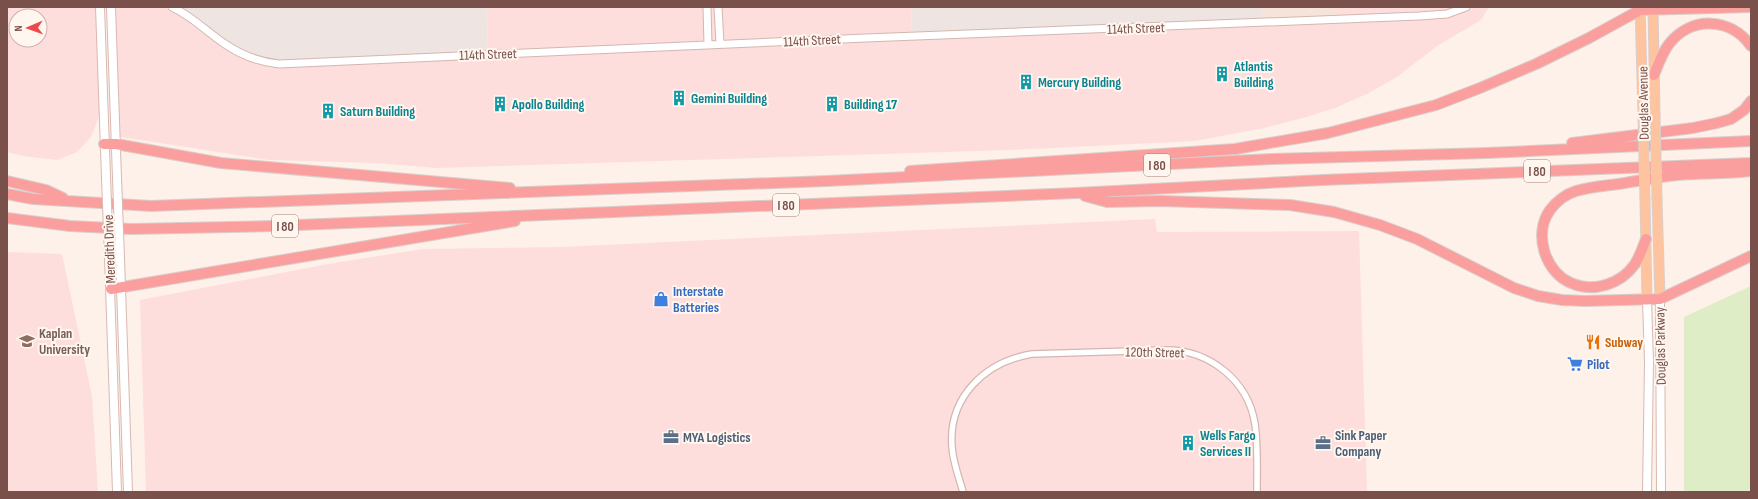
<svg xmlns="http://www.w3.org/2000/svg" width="1758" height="499" viewBox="0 0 1758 499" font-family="'Sofia Sans Condensed',sans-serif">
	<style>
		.residential { fill: #f8e3da }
		.commercial { fill: #fededc; fill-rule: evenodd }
		.industrial { fill: #eee5e2 }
		.green { fill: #dfedc6 }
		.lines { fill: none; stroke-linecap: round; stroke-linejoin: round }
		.minor-casing { stroke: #d3b7b0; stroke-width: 8 }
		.tertiary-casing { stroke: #d3b7b0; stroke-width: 9 }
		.secondary-casing { stroke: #d9b8b0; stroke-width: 10 }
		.primary-casing { stroke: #dacecc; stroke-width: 11 }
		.motorway-casing { stroke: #dacecc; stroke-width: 12 }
		.minor { stroke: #fff; stroke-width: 5.5 }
		.tertiary { stroke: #fff; stroke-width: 7 }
		.secondary { stroke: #fff; stroke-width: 8 }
		.primary { stroke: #fec49f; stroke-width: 9 }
		.motorway { stroke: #fa9f9d; stroke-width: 10 }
		.secondary-bridge-casing { stroke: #d9b8b0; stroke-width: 10; stroke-linecap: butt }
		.primary-bridge-casing { stroke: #dacecc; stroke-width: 11; stroke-linecap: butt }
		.secondary-bridge { stroke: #fff; stroke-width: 8 }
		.primary-bridge { stroke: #fec49f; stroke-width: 9 }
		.labels { text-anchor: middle; stroke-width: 4; stroke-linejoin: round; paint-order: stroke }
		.shield { fill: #fff6f0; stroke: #a2827c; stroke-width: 1 }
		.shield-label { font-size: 13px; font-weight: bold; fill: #7a504a }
		.street-label { font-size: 14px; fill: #7a504a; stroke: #fff6f0 }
		.culture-label { font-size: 14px; font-weight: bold; fill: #0d838f; stroke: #fff6f0; text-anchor: start }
		.shop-label { font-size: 14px; font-weight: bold; fill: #366cbe; stroke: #fff6f0; text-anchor: start }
		.education-label { font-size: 14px; font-weight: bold; fill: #785e54; stroke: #fff6f0; text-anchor: start }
		.food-label { font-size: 14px; font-weight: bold; fill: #c56008; stroke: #fff6f0; text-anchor: start }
		.service-label { font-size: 14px; font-weight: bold; fill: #4e5e75; stroke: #fff6f0; text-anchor: start }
	</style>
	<rect width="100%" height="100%" fill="#fef1e9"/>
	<!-- residential -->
	<path class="residential" d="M1261,7H1338V20L1261,23Z"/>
	<!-- commercial -->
	<path class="commercial" d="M7,7H100L103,106L91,137L77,152L57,160L23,156L7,152ZM16,16H40V40H16Z
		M111,7H172L488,54L487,7H911L912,36L1338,19V7H1489L1481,20L1437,46L1397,77L1369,93L1335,108L1310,116L1264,128L1195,141L1009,150L437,168L376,163L269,160L115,136Z
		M1155,219L1157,232L1359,231L1367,492H146L140,300L328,264L422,249L561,247Z
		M7,252L62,254L92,396L98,492H7Z"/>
	<!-- industrial -->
	<path class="industrial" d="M172,7H487L488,54L279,64L245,55Z
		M911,7H1261V23L912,36Z"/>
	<!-- green -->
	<path class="green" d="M1751,286V492H1684V317Z"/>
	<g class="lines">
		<defs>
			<path id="minor" d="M963,492C959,477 953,463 952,447C948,397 985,362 1032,354L1166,350C1209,350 1248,380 1255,424C1258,446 1257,470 1257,492"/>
			<path id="tertiary" d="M172,7C192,16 207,32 225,44C241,55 260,62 279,64L866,38L1419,16L1447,14L1466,7
				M707,7L708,45
				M718,7L720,44"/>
			<path id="secondary" d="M100,7L106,177
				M111,7L117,178
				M109,257L117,492
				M120,258L128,492
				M1660,299L1661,492
				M1647,492L1649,362L1647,300"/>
			<path id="primary" d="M1640,7L1643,114
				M1653,7L1655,114
				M1657,199L1660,299
				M1645,200L1647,300"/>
			<path id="motorway" d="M1654,75C1658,65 1662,53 1669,44C1691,16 1730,17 1751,46
				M1572,143L1693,128L1717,123L1731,119L1744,110L1751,101
				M104,144H116L221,163L510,188
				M910,171L1235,149L1328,133L1436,105L1480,88L1536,64L1589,38L1640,10L1751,7
				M7,181L46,190L63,198
				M7,194L33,199L151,206L827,181L1272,159L1487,153L1751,141
				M1085,196L1107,202L1161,201L1290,205L1334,212L1380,225L1417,239L1514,288L1538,296L1562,300L1585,301L1660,299L1751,256
				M7,218L70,226L131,229L274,226L1076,193L1323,180L1751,163
				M1646,239C1643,247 1640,256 1635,264C1621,284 1594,293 1571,283C1545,272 1533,234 1550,210C1556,202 1566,194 1576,191C1590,187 1605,186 1618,184C1638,181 1658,177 1678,175C1702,173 1727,174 1751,171
				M111,289L515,221"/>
		</defs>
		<!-- minor casing -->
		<use href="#minor" class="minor-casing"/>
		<!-- tertiary casing -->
		<use href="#tertiary" class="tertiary-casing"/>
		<!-- secondary casing -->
		<use href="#secondary" class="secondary-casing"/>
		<!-- primary casing -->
		<use href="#primary" class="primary-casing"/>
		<!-- motorway casing -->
		<use href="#motorway" class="motorway-casing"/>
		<!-- minor -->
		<use href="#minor" class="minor"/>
		<!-- tertiary -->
		<use href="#tertiary" class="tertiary"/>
		<!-- secondary -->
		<use href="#secondary" class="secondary"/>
		<!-- primary -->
		<use href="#primary" class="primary"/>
		<!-- motorway -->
		<use href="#motorway" class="motorway"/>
		<defs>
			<path id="secondary-bridge" d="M106,177L109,257
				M117,178L120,258"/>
			<path id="primary-bridge" d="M1643,114L1645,200
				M1655,114L1657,199"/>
		</defs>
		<!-- secondary-bridge casing -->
		<use href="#secondary-bridge" class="secondary-bridge-casing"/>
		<!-- primary-bridge casing -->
		<use href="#primary-bridge" class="primary-bridge-casing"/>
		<!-- secondary-bridge -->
		<use href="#secondary-bridge" class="secondary-bridge"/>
		<!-- primary-bridge -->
		<use href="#primary-bridge" class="primary-bridge"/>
	</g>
	<!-- icons -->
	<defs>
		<symbol id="building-bare" viewBox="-9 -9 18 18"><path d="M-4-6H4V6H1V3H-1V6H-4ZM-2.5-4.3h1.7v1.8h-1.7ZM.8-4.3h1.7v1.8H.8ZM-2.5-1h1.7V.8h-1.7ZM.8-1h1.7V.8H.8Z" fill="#0f9aa8" stroke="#fff6f0" stroke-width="2.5" paint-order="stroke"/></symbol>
		<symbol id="shop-bare" viewBox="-9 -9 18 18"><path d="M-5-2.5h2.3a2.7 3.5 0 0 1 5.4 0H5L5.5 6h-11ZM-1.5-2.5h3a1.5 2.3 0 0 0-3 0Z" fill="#3f7fe0" stroke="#fff6f0" stroke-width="2.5" paint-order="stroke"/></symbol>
		<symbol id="university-bare" viewBox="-9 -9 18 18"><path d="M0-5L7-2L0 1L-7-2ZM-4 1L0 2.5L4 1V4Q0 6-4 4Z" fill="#8d6e63" stroke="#fff6f0" stroke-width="2.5" paint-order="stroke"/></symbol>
		<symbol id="restaurant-bare" viewBox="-9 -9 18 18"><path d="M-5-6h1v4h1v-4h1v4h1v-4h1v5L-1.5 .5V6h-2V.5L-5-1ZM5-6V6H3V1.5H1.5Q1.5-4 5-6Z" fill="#e8710a" stroke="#fff6f0" stroke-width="2.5" paint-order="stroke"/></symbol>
		<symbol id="supermarket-bare" viewBox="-9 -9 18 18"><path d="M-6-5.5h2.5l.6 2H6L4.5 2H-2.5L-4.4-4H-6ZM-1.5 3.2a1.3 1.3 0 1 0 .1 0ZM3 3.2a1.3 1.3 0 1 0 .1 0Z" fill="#3f7fe0" stroke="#fff6f0" stroke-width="2.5" paint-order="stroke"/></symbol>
		<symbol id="office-bare" viewBox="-9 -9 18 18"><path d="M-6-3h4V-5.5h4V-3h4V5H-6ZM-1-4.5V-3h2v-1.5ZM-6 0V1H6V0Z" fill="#5c6f8a" stroke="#fff6f0" stroke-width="2.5" paint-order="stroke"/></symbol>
	</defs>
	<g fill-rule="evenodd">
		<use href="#building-bare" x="1211" y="63" width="22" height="22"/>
		<use href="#building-bare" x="1015" y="71" width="22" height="22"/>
		<use href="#building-bare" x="668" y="87" width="22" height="22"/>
		<use href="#building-bare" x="489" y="93" width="22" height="22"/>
		<use href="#building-bare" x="821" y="93" width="22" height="22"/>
		<use href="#building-bare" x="317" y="100" width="22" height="22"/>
		<use href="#shop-bare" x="650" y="288" width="22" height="22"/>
		<use href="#university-bare" x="16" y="330" width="22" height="22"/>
		<use href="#restaurant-bare" x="1582" y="331" width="22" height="22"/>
		<use href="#supermarket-bare" x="1564" y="353" width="22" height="22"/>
		<use href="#office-bare" x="660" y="426" width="22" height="22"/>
		<use href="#building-bare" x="1177" y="432" width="22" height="22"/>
		<use href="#office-bare" x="1312" y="432" width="22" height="22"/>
	</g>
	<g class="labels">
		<!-- shield labels -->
		<g class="shield">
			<rect x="1144" y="154" width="26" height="22" rx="3"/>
			<rect x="1524" y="160" width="26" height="22" rx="3"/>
			<rect x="773" y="194" width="26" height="22" rx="3"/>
			<rect x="272" y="215" width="26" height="22" rx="3"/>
		</g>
		<g class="shield-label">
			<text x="1157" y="170">I 80</text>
			<text x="1537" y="176">I 80</text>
			<text x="786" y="210">I 80</text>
			<text x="285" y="231">I 80</text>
		</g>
		<!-- street labels -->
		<g class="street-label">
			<text transform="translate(1136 28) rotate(-2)" y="5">114th Street</text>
			<text transform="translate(812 40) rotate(-3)" y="5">114th Street</text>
			<text transform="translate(488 54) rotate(-2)" y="5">114th Street</text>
			<text transform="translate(1643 103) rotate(-91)" y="5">Douglas Avenue</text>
			<text transform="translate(109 249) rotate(-92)" y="5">Meredith Drive</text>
			<text transform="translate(1660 346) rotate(-91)" y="5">Douglas Parkway</text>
			<text transform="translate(1155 352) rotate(1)" y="5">120th Street</text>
		</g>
		<!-- culture labels -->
		<g class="culture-label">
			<text x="1234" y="71">Atlantis<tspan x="1234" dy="16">Building</tspan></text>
			<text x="1038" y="87">Mercury Building</text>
			<text x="691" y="103">Gemini Building</text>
			<text x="512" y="109">Apollo Building</text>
			<text x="844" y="109">Building 17</text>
			<text x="340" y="116">Saturn Building</text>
			<text x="1200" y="440">Wells Fargo<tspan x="1200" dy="16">Services II</tspan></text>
		</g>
		<!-- shop labels -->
		<g class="shop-label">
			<text x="673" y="296">Interstate<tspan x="673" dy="16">Batteries</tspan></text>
			<text x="1587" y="369">Pilot</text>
		</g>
		<!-- education labels -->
		<g class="education-label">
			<text x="39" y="338">Kaplan<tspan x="39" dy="16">University</tspan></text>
		</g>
		<!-- food labels -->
		<g class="food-label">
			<text x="1605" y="347">Subway</text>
		</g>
		<!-- service labels -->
		<g class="service-label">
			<text x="1335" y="440">Sink Paper<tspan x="1335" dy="16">Company</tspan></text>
			<text x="683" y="442">MYA Logistics</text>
		</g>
	</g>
	<!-- border -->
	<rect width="1758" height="499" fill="none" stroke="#7a504a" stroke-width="16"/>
	<!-- north arrow -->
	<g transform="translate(28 28) rotate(268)"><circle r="19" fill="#fff6f0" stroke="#cab4ae"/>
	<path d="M0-3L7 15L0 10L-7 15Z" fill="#ed494b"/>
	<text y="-6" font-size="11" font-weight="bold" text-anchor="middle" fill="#7a504a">N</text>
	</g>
</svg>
